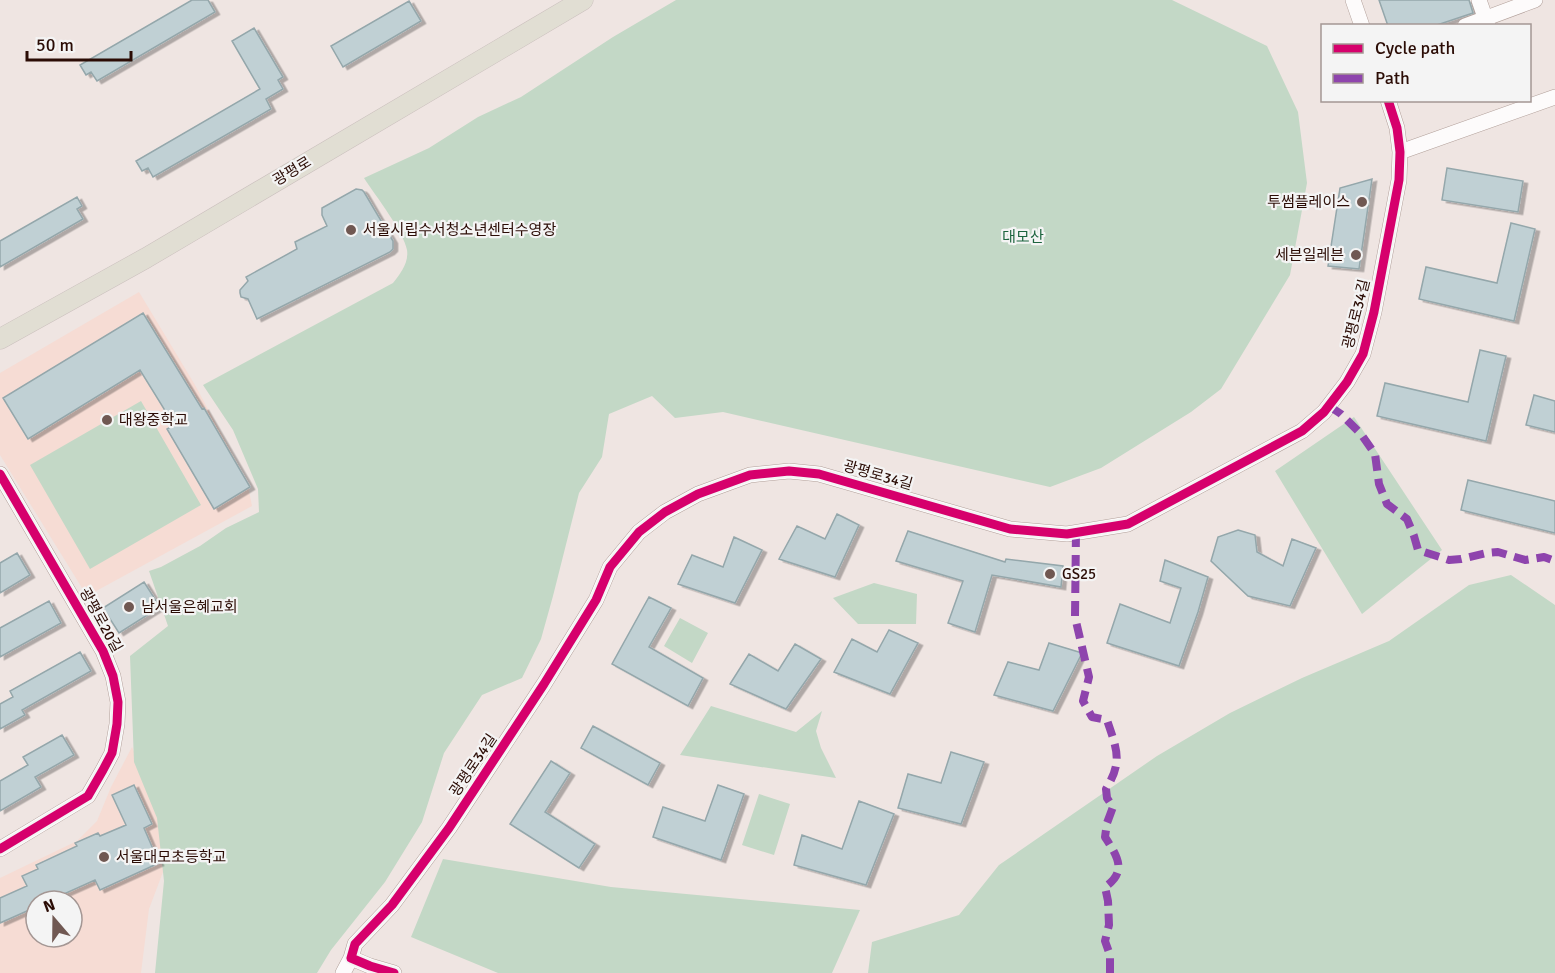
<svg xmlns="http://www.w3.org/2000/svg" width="1555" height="973" viewBox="0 0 1555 973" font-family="Signika,'Noto Sans KR',sans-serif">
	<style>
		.built { fill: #f6dcd4; fill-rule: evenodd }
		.green { fill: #c3d8c6 }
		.building { fill: #c0d0d4; stroke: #94a7ab; stroke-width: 1.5; filter: url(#shadow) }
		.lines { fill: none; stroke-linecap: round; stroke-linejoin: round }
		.minor-casing { stroke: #b19f99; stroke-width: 16 }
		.major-casing { stroke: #cbc0be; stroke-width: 21 }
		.minor { stroke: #fdfbfb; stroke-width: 15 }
		.major { stroke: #e1ded3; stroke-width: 20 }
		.quiet { stroke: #8e44ad; stroke-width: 8; stroke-dasharray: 15 8; stroke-linecap: butt }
		.cycleway-casing { stroke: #f4f4f4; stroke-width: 13 }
		.cycleway { stroke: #d6006c; stroke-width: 9 }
		.poi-dot { fill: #705852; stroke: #f4f4f4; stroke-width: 2 }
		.labels { text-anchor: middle; stroke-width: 4.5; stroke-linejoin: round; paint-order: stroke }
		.street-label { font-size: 15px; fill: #2b0c05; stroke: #f4f4f4 }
		.poi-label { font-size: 15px; fill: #2b0c05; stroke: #f4f4f4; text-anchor: start }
		.park-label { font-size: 15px; fill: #1d653f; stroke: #f4f4f4 }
	</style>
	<defs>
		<filter id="shadow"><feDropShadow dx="4.5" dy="2.5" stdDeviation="0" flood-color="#0004"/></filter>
	</defs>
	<rect width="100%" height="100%" fill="#efe5e2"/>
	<!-- built -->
	<path class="built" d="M139,292L195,385L247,481L252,506L87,596L0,455V373Z
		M132,747L162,817L163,872L149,909L141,973H0V878L77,841L97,821L111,787ZM36,901H72V937H36Z"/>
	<!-- green -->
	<path class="green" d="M676,0H1172L1267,46L1298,112L1307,183L1290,275L1221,389L1191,412L1101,468L1050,487L723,412L675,418L652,396L609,414L602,457L579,493L553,596L541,639L522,678L482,695L444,753L422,822L385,882L331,950L317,973H155L164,881L157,818L134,762L130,656L168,626L149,571L161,567L200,546L226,528L259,512L258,489L233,430L203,385L393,283C400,274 409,263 407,250C404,232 375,195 364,178L429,148L478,117L521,97L613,37Z
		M141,401L201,505L90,569L30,465Z
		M1354,417L1442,550L1362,614L1275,471Z
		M1511,575L1555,605V973H868L872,942L959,915L999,865L1157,756L1230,713L1302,678L1389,641L1469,585Z
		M874,583L917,594L916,624H858L833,598Z
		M680,618L708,633L692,663L664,646Z
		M711,706L796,732L822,711L816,731L821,748L836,778L680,755Z
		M759,794L790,804L774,855L742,845Z
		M443,859L611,887L860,910L832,973H498L411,937Z"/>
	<!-- building -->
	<path class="building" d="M192,0H208L215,12L97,81L91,72L86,75L80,65Z
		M1379,0H1469L1473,13L1434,26H1388Z
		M409,1L421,21L343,67L331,46Z
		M254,28L283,77L278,80L283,89L266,99L271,109L153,177L148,168L142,171L136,161L260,89L232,41Z
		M1447,168L1523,181L1518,212L1442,200Z
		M1372,179L1359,269L1328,266L1340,188Z
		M356,189L362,190L364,192L393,241V249L390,252L257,319L248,299L241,297L240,293V290L248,281L246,277L297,249L295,242L327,226L322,215V208Z
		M77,197L82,206L77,209L83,219L0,267V241Z
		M1511,223L1535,229L1514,321L1419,299L1426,267L1497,283Z
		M143,313L202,409L204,408L250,487L214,509L167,429L174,425L140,370L28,439L3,398Z
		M1480,350L1506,356L1486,441L1377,416L1385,383L1468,402Z
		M1534,395L1555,401V432L1526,425Z
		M1468,480L1555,501V533L1461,510Z
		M837,514L859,525L835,577L779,559L797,526L825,539Z
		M1238,530L1255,535L1257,552L1283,566L1292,539L1316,548L1290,606L1248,596L1211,561L1218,537Z
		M908,531L1005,562L1006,559L1063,566L1061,587L992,575L975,632L948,623L963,581L896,561Z
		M734,537L762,550L735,603L678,584L692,555L723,567Z
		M17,553L30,575L0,593V563Z
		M1165,560L1208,577L1198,612L1179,666L1107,643L1120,604L1170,623L1181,588L1160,581Z
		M144,582L160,607L119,633L103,608Z
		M649,597L671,608L649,647L703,678L688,706L612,664Z
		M49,601L61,623L0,657V628Z
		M889,630L918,643L890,694L834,672L852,639L877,652Z
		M1049,643L1082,653L1053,711L994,695L1008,662L1039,670Z
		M795,644L821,659L786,709L730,684L749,654L778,671Z
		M80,652L91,671L22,710L25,715L0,729V704L13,697L10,691Z
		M593,726L660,763L648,785L581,748Z
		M62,735L74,755L35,777L41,787L0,811V781L28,765L23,757Z
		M951,752L984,762L961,824L898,808L908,774L941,783Z
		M551,761L570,773L545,812L595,844L579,868L510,824Z
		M134,785L152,824L144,828L159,863L100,890L95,880L57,897L59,901H36V907L0,923V898L27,886L22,876L38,869L36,865L77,846L75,843L98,833L100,836L126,825L112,795Z
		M718,785L744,794L721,860L653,837L663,807L705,821Z
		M859,801L894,814L866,885L794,865L802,835L842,849Z"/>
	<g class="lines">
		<defs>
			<path id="minor" d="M1353,0L1362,26
				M1479,0L1488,26
				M1465,26L1535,0
				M1400,152L1555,97
				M0,474L103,651L113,676L118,702L117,724L112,753L103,770L88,796L0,849
				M343,973L351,958
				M394,973L370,966L351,958L355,944L392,905L449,828L544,684L596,600L610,567L639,532L665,512L698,494L750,475L789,471L819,474L1010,529L1067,534L1128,524L1302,431L1324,412L1347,382L1363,354L1374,312L1399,180L1400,152L1397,128L1388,100"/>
			<path id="major" d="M0,339L146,258L583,0"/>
		</defs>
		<!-- minor casing -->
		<use href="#minor" class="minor-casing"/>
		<!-- major casing -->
		<use href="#major" class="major-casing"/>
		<!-- minor -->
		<use href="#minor" class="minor"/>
		<!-- major -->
		<use href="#major" class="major"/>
		<!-- quiet -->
		<path class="quiet" d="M1329,406L1341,414L1361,434L1375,454L1379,484L1387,504L1407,519L1414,536L1418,550L1449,560L1461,559L1487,553L1498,552L1525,560L1544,557L1555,561
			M1076,532L1075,617L1089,677L1083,701L1092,717L1107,720C1117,750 1123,761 1106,789L1107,798L1113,807L1107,823L1105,837C1117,856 1128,871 1105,887L1108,901L1109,925L1105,941L1110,955V973"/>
		<defs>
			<path id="cycleway" d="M0,474L103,651L113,676L118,702L117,724L112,753L103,770L88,796L0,849
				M394,973L370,966L351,958L355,944L392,905L449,828L544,684L596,600L610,567L639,532L665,512L698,494L750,475L789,471L819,474L1010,529L1067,534L1128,524L1302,431L1324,412L1347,382L1363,354L1374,312L1399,180L1400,152L1397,128L1388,100"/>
		</defs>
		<!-- cycleway casing -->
		<use href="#cycleway" class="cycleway-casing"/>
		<!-- cycleway -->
		<use href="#cycleway" class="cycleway"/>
	</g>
	<!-- markers -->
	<g class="poi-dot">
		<circle cx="1362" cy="202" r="6"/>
		<circle cx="351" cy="230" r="6"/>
		<circle cx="1356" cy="255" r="6"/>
		<circle cx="107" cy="420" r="6"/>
		<circle cx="1050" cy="574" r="6"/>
		<circle cx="129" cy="607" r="6"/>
		<circle cx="104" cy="857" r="6"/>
	</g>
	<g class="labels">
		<!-- street labels -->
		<g class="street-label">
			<text transform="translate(292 171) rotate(-31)" y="5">광평로</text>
			<text transform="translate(1356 314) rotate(-76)" y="5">광평로34길</text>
			<text transform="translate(878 475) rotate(16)" y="5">광평로34길</text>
			<text transform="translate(101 620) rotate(61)" y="5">광평로20길</text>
			<text transform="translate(473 765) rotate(-56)" y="5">광평로34길</text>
		</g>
		<!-- poi labels -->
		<g class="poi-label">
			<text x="1350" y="207" text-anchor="end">투썸플레이스</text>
			<text x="363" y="235">서울시립수서청소년센터수영장</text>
			<text x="1344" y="260" text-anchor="end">세븐일레븐</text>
			<text x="119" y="425">대왕중학교</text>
			<text x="1062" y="579">GS25</text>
			<text x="141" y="612">남서울은혜교회</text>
			<text x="116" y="862">서울대모초등학교</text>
		</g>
		<!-- park labels -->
		<g class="park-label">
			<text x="1023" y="242">대모산</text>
		</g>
	</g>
	<!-- legend -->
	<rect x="1321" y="24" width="210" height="78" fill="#f4f4f4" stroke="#a49794" stroke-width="1.5"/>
	<rect x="1333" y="44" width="30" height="9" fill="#d6006c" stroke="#a49794" stroke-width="1.5"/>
	<text x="1375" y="54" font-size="18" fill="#2b0c05">Cycle path</text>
	<rect x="1333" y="74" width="30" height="9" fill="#8e44ad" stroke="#a49794" stroke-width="1.5"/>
	<text x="1375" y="84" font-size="18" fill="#2b0c05">Path</text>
	<!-- north arrow -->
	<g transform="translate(54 919) rotate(340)"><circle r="28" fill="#f4f4f4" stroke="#a49794" stroke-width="1.5"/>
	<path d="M0-4.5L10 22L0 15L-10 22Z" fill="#705852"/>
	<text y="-9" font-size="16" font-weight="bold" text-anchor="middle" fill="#2b0c05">N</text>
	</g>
	<!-- scale -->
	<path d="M27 51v9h104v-9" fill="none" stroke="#2b0c05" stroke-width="3"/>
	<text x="36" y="51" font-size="18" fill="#2b0c05" stroke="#f4f4f4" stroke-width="4.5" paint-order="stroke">50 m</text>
</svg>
